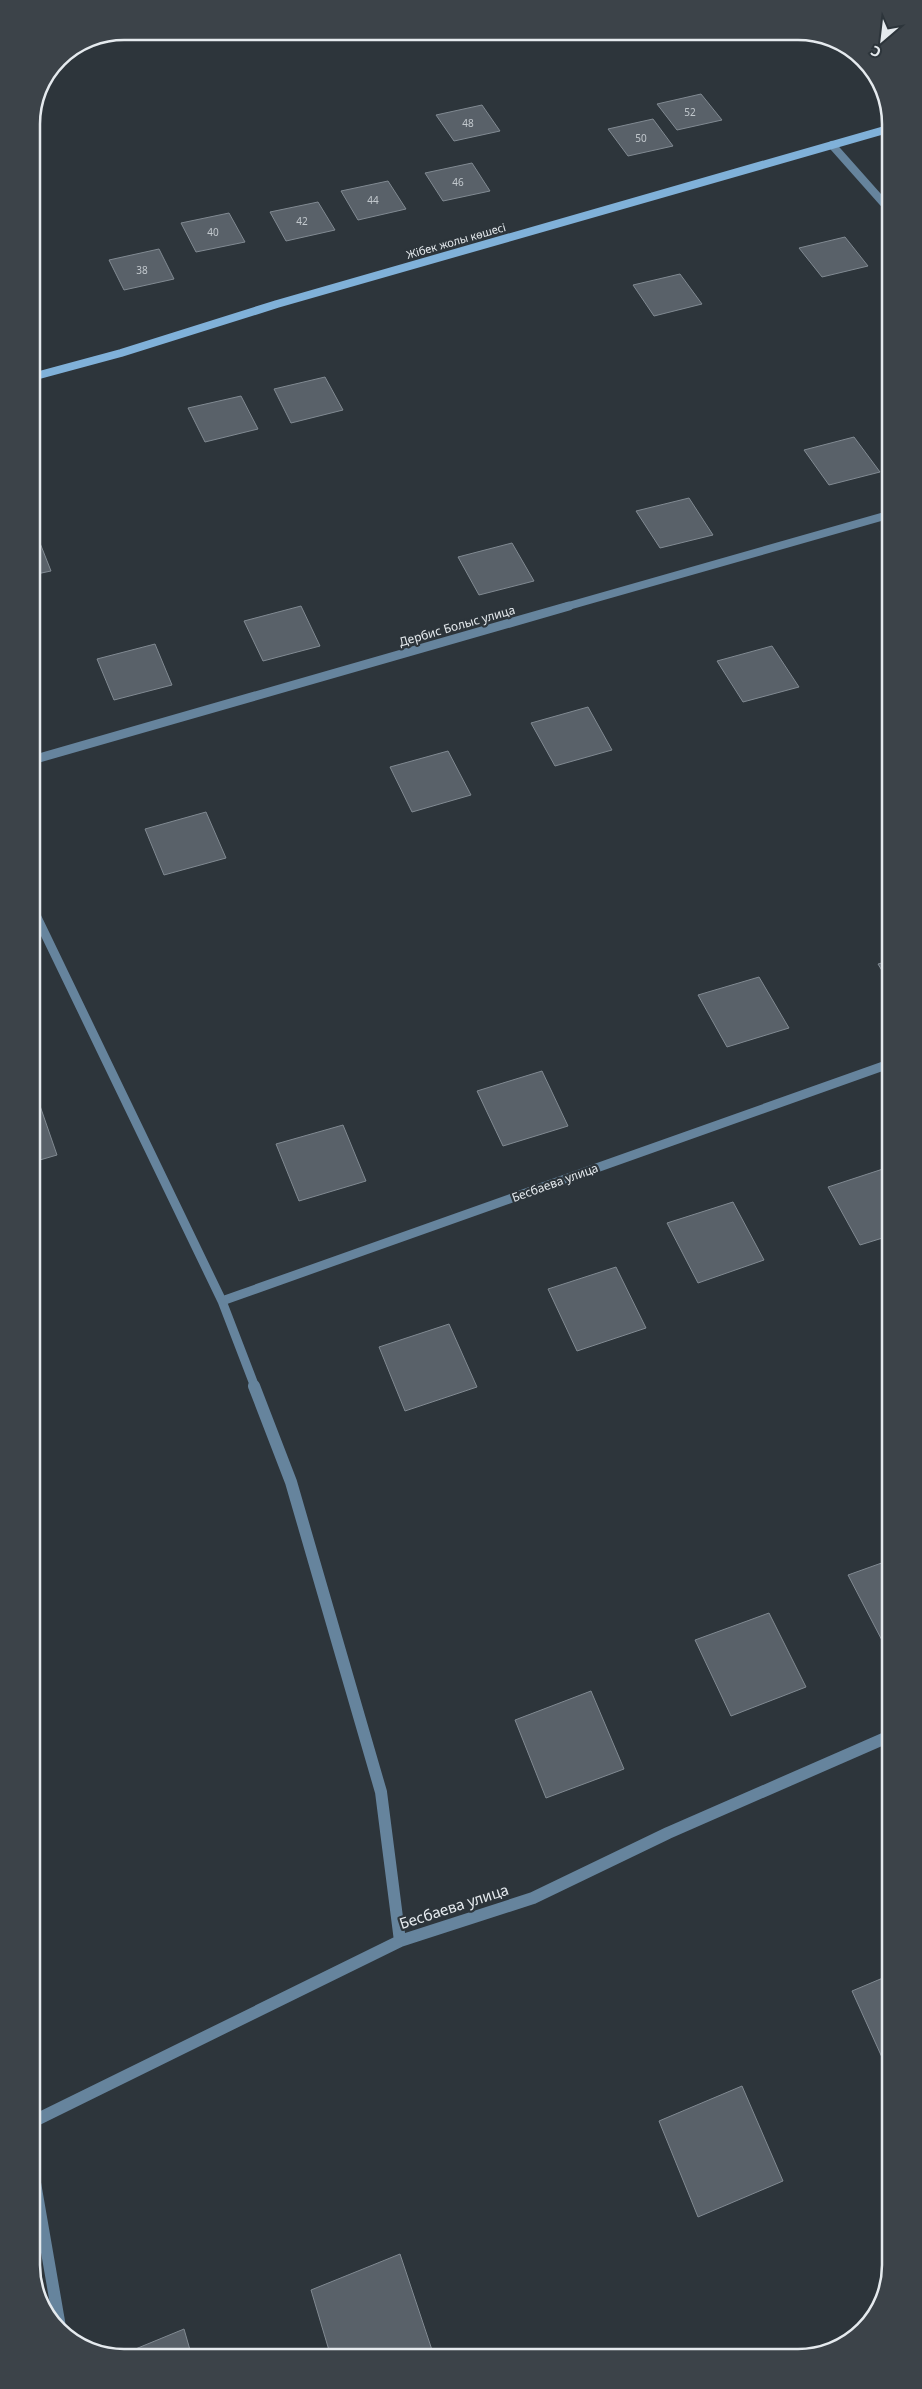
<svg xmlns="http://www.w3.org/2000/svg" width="922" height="2389" viewBox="0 0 922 2389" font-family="'Noto Sans',sans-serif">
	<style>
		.building { fill: #596169; stroke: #818a92 }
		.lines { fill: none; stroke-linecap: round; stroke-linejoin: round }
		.lane { stroke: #66849d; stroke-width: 12 }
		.street-far2 { stroke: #66849d; stroke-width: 8 }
		.street-far1 { stroke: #66849d; stroke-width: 9 }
		.street { stroke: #66849d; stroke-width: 12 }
		.secondary { stroke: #80b1d9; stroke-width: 8 }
		.labels { text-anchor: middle; stroke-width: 4.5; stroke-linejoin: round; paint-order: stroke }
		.number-label { font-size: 10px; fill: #c2c8cd }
		.far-street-label { font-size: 11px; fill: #e5eaee; stroke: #2d353b }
		.street-label { font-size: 12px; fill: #e5eaee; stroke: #2d353b }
		.near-street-label { font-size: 15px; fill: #e5eaee; stroke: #2d353b }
		.rim { fill: none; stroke: #e5eaee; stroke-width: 2.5 }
	</style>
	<rect width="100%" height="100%" fill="#2d353b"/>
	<!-- building -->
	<path class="building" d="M701,94L722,120L677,130L657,104Z
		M482,105L500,131L454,141L436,115Z
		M653,119L673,146L628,156L608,129Z
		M472,163L490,191L443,201L425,173Z
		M388,181L406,209L358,220L341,191Z
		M318,202L335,230L286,241L270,212Z
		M229,213L245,242L196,252L181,223Z
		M845,237L868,266L822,277L799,248Z
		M159,249L174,279L124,290L109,260Z
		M680,274L702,304L654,316L633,285Z
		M325,377L343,410L291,423L274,389Z
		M241,396L258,429L205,442L188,408Z
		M854,437L880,472L829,485L804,450Z
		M689,498L713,535L660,548L636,511Z
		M36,533L51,571L32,575V534Z
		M512,543L534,581L479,595L458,557Z
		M301,606L320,646L263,661L244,621Z
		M155,644L172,685L114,700L97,659Z
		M772,646L799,687L743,702L717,661Z
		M588,707L612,750L555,766L531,723Z
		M448,751L471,795L412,812L390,767Z
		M206,812L226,858L164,875L145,829Z
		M889,961V982L878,964Z
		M759,977L789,1028L727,1047L698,995Z
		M542,1071L568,1126L503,1146L477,1091Z
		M38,1100L57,1155L33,1162V1101Z
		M343,1125L366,1181L299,1201L276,1144Z
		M889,1167V1236L860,1245L828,1187Z
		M733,1202L764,1260L698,1283L667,1223Z
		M616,1267L646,1328L577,1351L548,1289Z
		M449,1324L477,1387L405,1411L379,1347Z
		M890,1560V1647L886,1648L848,1575Z
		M769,1613L806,1687L731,1716L695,1640Z
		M591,1691L624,1769L546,1798L515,1720Z
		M890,1975V2075L852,1991Z
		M742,2086L783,2181L698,2217L659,2121Z
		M400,2254L434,2356L331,2357L311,2290Z
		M184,2329L192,2357H116Z"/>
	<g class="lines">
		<!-- lane -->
		<path class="lane" d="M34,2177L60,2327"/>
		<!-- street-far2 -->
		<path class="street-far2" d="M832,145L888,208
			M565,607L888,515"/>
		<!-- street-far1 -->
		<path class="street-far1" d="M32,760L569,606
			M33,909L222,1301L255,1387
			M222,1301L889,1064"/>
		<!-- street -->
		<path class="street" d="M254,1386L291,1482L381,1792L400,1941
			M34,2121L400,1941L533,1898L668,1833L890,1736"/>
		<!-- secondary -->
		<path class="secondary" d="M32,377L121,353L277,304L888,129"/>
	</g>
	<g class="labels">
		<!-- number labels -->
		<g class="number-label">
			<text x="690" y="116">52</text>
			<text x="468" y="127">48</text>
			<text x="641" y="142">50</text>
			<text x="458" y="186">46</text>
			<text x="373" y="204">44</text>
			<text x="302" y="225">42</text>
			<text x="213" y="236">40</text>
			<text x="142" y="274">38</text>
		</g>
		<!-- far-street labels -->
		<g class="far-street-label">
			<text transform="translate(456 241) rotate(-16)" y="4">Жібек жолы көшесі</text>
		</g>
		<!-- street labels -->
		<g class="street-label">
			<text transform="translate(457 626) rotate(-16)" y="4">Дербис Болыс улица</text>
			<text transform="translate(555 1183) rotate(-20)" y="4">Бесбаева улица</text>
		</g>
		<!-- near-street labels -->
		<g class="near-street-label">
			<text transform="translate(454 1907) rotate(-18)" y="5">Бесбаева улица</text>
		</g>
	</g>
	<!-- crop -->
	<path d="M0 0H922V2389H0ZM124 40H798A84 84 0 0 1 882 124V2265A84 84 0 0 1 798 2349H124A84 84 0 0 1 40 2265V124A84 84 0 0 1 124 40Z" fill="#3c4349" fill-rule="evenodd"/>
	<path class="rim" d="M124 40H798A84 84 0 0 1 882 124V2265A84 84 0 0 1 798 2349H124A84 84 0 0 1 40 2265V124A84 84 0 0 1 124 40Z"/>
	<!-- north arrow -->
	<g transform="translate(882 40) rotate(208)" stroke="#2d353b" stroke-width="4" paint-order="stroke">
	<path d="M0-4L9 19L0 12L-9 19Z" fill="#e5eaee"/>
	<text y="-8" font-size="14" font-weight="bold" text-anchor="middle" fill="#e5eaee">С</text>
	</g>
</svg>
